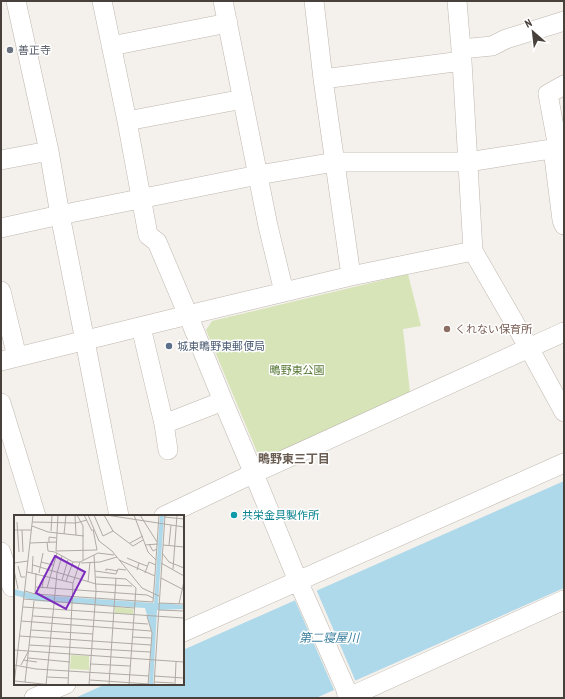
<svg xmlns="http://www.w3.org/2000/svg" width="565" height="699" viewBox="0 0 565 699" font-family="'PT Sans Narrow','Noto Sans JP',sans-serif">
	<style>
		.green { fill: #d6e4b8 }
		.water { fill: #aed9ea }
		.pier { fill: #f4f0eb }
		.lines { fill: none; stroke-linecap: round; stroke-linejoin: round }
		.minor-casing { stroke: #bfb7af; stroke-width: 20 }
		.minor { stroke: #fff; stroke-width: 19 }
		.worship-dot { fill: #6b7280; stroke: #fff; stroke-width: 1.5 }
		.education-dot { fill: #8d6e63; stroke: #fff; stroke-width: 1.5 }
		.service-dot { fill: #5c6f8a; stroke: #fff; stroke-width: 1.5 }
		.culture-dot { fill: #0f9aa8; stroke: #fff; stroke-width: 1.5 }
		.labels { text-anchor: middle; stroke-width: 3; stroke-linejoin: round; paint-order: stroke }
		.worship-label { font-size: 11px; fill: #5b616d; stroke: #fff; text-anchor: start }
		.education-label { font-size: 11px; fill: #785e54; stroke: #fff; text-anchor: start }
		.service-label { font-size: 11px; fill: #4e5e75; stroke: #fff; text-anchor: start }
		.park-label { font-size: 11px; fill: #547531; stroke: #fff }
		.culture-label { font-size: 11px; fill: #0d838f; stroke: #fff; text-anchor: start }
		.neighbourhood-label { font-size: 12px; font-weight: bold; fill: #6a5d52; stroke: #fff }
		.water-label { font-size: 12px; font-style: italic; fill: #387e9c; stroke: #fff }
		.inset-road { fill: none; stroke: #afaaa4; stroke-width: 1 }
		.view { fill: #7b2cbf; fill-opacity: 0.15; stroke: #7b2cbf; stroke-width: 2 }
		.inset-edge { fill: none; stroke: #48403a; stroke-width: 2 }
	</style>
	<rect width="100%" height="100%" fill="#f4f0eb"/>
	<!-- green -->
	<path class="green" d="M408,274L421,326L403,329L410,393L268,457L257,452L206,330L212,321Z"/>
	<!-- water -->
	<path class="water" d="M564,481V588L316,698H75L106,684H183V650Z"/>
	<!-- pier -->
	<path class="pier" d="M316,589L356,682L335,692L294,598Z"/>
	<g class="lines">
		<defs>
			<path id="minor" d="M16,1L49,151L60,215L85,341L119,516
				M102,1L127,121L148,235L157,242L188,315L223,401L254,474L298,581L345,687L348,698
				M223,1L268,226L284,292
				M314,1L323,79L351,276
				M457,1L462,61L473,251L529,348L564,412
				M111,46L228,23
				M461,49L492,46L506,39L564,21
				M323,79L462,61
				M127,121L243,99
				M558,148L548,94L564,85
				M553,149L562,220L564,225
				M1,160L49,151
				M1,228L60,215L258,175L335,162H468L564,147
				M1,291L17,357
				M141,327L164,424L223,401
				M1,361L188,315L351,276L473,251
				M1,403L36,516
				M164,424L168,450
				M164,516L246,477L564,332
				M1,552L12,587
				M183,632L564,463
				M34,698L66,684
				M347,698L564,600"/>
		</defs>
		<!-- minor casing -->
		<use href="#minor" class="minor-casing"/>
		<!-- minor -->
		<use href="#minor" class="minor"/>
	</g>
	<!-- markers -->
	<circle class="worship-dot" cx="10" cy="50" r="4"/>
	<circle class="education-dot" cx="447" cy="329" r="4"/>
	<circle class="service-dot" cx="169" cy="346" r="4"/>
	<circle class="culture-dot" cx="234" cy="515" r="4"/>
	<g class="labels">
		<!-- worship labels -->
		<g class="worship-label">
			<text x="18" y="54">善正寺</text>
		</g>
		<!-- education labels -->
		<g class="education-label">
			<text x="455" y="333">くれない保育所</text>
		</g>
		<!-- service labels -->
		<g class="service-label">
			<text x="177" y="350">城東鴫野東郵便局</text>
		</g>
		<!-- park labels -->
		<g class="park-label">
			<text x="297" y="374">鴫野東公園</text>
		</g>
		<!-- culture labels -->
		<g class="culture-label">
			<text x="242" y="519">共栄金具製作所</text>
		</g>
		<!-- neighbourhood labels -->
		<g class="neighbourhood-label">
			<text x="294" y="463">鴫野東三丁目</text>
		</g>
		<!-- water labels -->
		<g class="water-label">
			<text x="329" y="642">第二寝屋川</text>
		</g>
	</g>
	<!-- overview -->
	<g transform="translate(14 515)">
		<rect width="170" height="170" fill="#f4f0eb"/>
		<path d="M101,92L119,94V99L101,98ZM57,140L75,141V155L56,154Z" fill="#d6e4b8"/>
		<path d="M146,0H150L144,88L170,90V94L143,95L139,170H135L138,118L131,93L22,86L0,80V74L23,80L140,88Z" fill="#aed9ea"/>
		<path class="inset-road" d="M61,0L62,20M63,0L69,11V45M70,0L78,16M74,0L85,26L98,36L128,73L145,81M80,0L89,21L99,16M90,0L99,16L119,31L129,25M92,0L170,12M120,0L134,37L142,45L145,0M126,0L143,27M150,2L170,4M3,7L5,37M18,7L62,8L73,5M18,11L34,17L70,21M79,14L83,35M0,15H17M8,15L9,37M37,16L38,0M50,19L52,0M33,27L34,36L41,37L59,47H66L84,38L100,40M35,27V22L42,23M16,28L42,27M116,28L129,21M135,29L139,36L143,34M131,30L144,29M149,30L170,32M155,30L157,10M42,36L83,35M42,36L44,0M148,38L155,47L170,53M113,43L125,48M105,45L141,61M27,47L39,50M0,48L14,46M67,48L86,47L103,42M147,48L170,61M19,50L82,69L118,71M4,51L7,62H11M159,54L163,0M0,55L4,74M123,55L125,48L133,51M81,56L102,59L104,54L112,55M92,56V54L104,56M13,57L59,68M18,58L19,41M25,58L29,38M131,58L135,47L142,50M82,62L112,64L122,73L115,170M147,63L170,75M48,65L54,45M52,66L59,47M74,67L76,47M22,72L133,80L139,83M28,73L30,60M33,73L43,38M11,76L21,79L139,87L142,45M21,79L22,58M10,84L120,93M145,88L170,89M165,89L170,66M9,92L170,103M145,95L170,96M19,101L134,109M133,101L138,118L134,170M7,106L137,116M17,115L79,119M6,121L137,130M118,122L137,123M15,130L136,137M0,135L170,147M14,143L56,147M9,145L23,147M77,149L116,151M0,150L22,154L135,161M7,150L14,137M140,161L170,163M33,162L54,163M76,165L135,169M1,166L38,170M11,167L20,86M140,167L160,168M0,170L19,0M32,170L43,58L48,41M54,170L59,68L66,47M75,170L82,76L80,40M95,170L102,63M140,170L151,0M161,170L162,147"/>
		<path class="view" d="M41,41L71,57L52,94L22,78Z"/>
		<rect width="170" height="170" class="inset-edge"/>
	</g>
	<!-- border -->
	<rect width="565" height="699" fill="none" stroke="#48403a" stroke-width="4"/>
	<!-- north arrow -->
	<g transform="translate(533 32) rotate(332)" stroke="#ffffff" stroke-width="3" paint-order="stroke">
	<path d="M0-3L7 15L0 10L-7 15Z" fill="#48403a"/>
	<text y="-6" font-size="11" font-weight="bold" text-anchor="middle" fill="#48403a">N</text>
	</g>
</svg>
